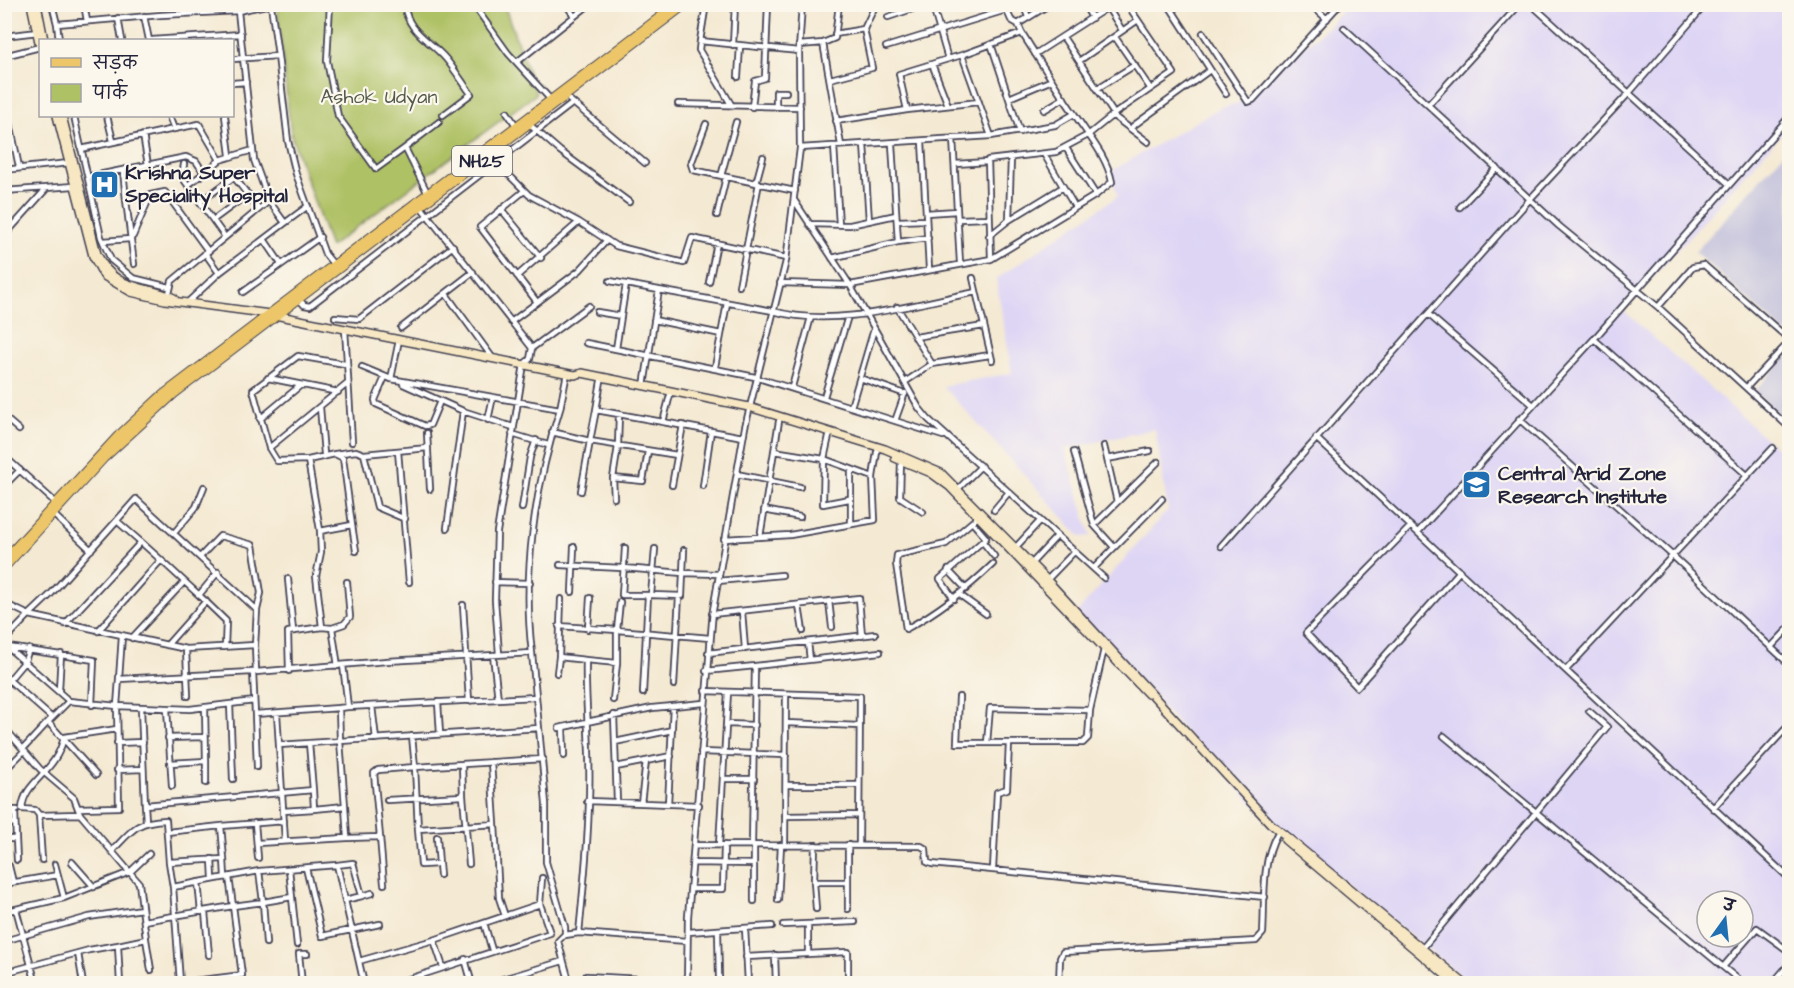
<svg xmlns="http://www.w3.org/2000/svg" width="1794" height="988" viewBox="0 0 1794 988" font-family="'Architects Daughter','Playpen Sans Deva',sans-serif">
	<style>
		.built { fill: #ded5f5; fill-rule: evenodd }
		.industrial { fill: #c3c1db }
		.green { fill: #afc165; stroke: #687250; stroke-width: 1.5 }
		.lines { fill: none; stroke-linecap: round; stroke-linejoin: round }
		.street-casing { stroke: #424052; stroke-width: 8 }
		.secondary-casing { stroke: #424052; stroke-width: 10 }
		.primary-casing { stroke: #424052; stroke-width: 10 }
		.street { stroke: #fff; stroke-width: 4.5 }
		.secondary { stroke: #f7e8c3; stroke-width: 7 }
		.primary { stroke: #ecc669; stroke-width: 8 }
		.labels { text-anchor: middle; stroke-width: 4.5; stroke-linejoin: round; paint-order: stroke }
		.shield { fill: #fbf7ec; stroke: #636270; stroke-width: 1.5 }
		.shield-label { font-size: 18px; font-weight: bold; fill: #22223b }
		.park-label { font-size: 20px; fill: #535a4a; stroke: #fbf7ec }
		.poi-label { font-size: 20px; font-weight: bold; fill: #22223b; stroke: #fbf7ec; text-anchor: start }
	</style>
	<rect width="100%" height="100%" fill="#fbf7ec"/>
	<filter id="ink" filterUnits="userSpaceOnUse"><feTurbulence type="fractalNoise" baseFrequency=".0167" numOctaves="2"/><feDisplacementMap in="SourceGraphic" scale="12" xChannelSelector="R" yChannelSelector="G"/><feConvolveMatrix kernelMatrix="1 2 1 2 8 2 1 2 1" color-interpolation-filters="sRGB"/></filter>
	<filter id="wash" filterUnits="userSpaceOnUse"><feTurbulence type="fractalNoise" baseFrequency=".008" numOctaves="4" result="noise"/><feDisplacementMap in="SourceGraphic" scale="24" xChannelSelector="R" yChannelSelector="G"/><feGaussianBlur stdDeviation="1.35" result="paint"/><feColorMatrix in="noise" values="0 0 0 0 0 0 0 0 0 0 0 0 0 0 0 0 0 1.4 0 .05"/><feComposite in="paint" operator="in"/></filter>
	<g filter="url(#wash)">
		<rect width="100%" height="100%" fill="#f4e9d2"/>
		<!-- built -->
		<path class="built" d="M1348,5H1789V126L1623,310L1789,459V983H1470L1266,818L1076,614L1168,510L1155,429L1065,449L1091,536L1081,537L943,386L1012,373L996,279L1118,196L1110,172L1221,107L1238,103L1331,24ZM1707,901H1743V937H1707Z"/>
		<!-- industrial -->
		<path class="industrial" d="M1789,147L1790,330L1786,334L1695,252Z
			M1789,353V423L1754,392Z"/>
		<!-- green -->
		<path class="green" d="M277,5H504L536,94L330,247L291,135Z"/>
	</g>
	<g filter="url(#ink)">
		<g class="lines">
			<defs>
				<path id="street" d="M52,4L57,24L161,15L238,11
					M84,4L87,21
					M184,4L185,14
					M330,4L327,61L338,116L376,169L405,148L428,194
					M404,4C408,33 429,39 446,59C455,70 463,83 471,94L443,115
					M473,4L508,53L551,100
					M566,4L574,16
					M839,4L835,38L823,43L841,145
					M932,4L948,59L962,55
					M1004,4L1011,20L1018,24
					M1023,4L1028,17
					M1084,4L1092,18
					M1168,4L1226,94
					M1310,4L1327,19
					M1531,4L1729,184
					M1108,8L1122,30
					M144,16L149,40
					M888,17L927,4
					M118,18L122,40
					M57,24L59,40
					M1344,28L1428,105L1520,4
					M1022,33C1039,60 1055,86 1073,112C1087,134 1107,156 1112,182L1096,195L991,259L988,160L1056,152L1088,135L1114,114
					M1203,33L1248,102L1253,100L1340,4
					M835,34L864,29L876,4
					M4,36L38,32
					M1063,37L1114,114L1174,73L1127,4
					M1115,37L1150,88
					M152,40L241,34
					M700,41L706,4
					M991,44L1020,132
					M733,45L735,4
					M799,45L823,43
					M886,47L1006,10
					M1035,54L1113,4
					M4,56L40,47
					M278,56L288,141L296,174L325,254L334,265
					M232,59L278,56L271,5
					M948,59L899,74L907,110L979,102
					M1079,61L1138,20
					M517,62L590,4
					M932,64L948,105
					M738,77L740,46
					M830,79L872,68L864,29
					M232,83L246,82
					M1098,88L1135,65
					M4,94L19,167
					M566,97L645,163
					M1009,98L1052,80
					M678,104L800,107
					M1428,105L1559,226L1658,307L1790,428
					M732,106L699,50L700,41L799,51
					M752,107L755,81L765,78L768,4
					M776,107V92H786
					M1044,110L1064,98
					M507,112L517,127
					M1112,115L1148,142
					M74,116L101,237L111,260L133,278L169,287
					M107,116L113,141
					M225,116L230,155
					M836,121L907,110
					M706,124L691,164L693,170L795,191
					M530,125L560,151L629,202
					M1133,126L1210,70
					M174,129L199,124L220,160
					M143,135L148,165
					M991,136L1055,125L1074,114
					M953,138L960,263
					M922,141L929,269
					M864,144L869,221
					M892,144L898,242L928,238
					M834,146L839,224
					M405,148L439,122
					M800,148L991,136L962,55L1022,33L1018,24L1050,4
					M1066,148L1096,195
					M81,149L174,129L169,116
					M1044,154L1075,207
					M489,155L529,195L579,222L616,246L684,263L692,238L786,258
					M1011,158L1009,220L1063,187
					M184,164L182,177L225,237
					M955,164L988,162
					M4,170L69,163
					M123,170L126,200L165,192L208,251
					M721,176L736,122
					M88,177L186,157L196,161L204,173L220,160L253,150
					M4,180L6,191
					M756,183L763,157
					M188,185L204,173
					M4,191L74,186
					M524,191L480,227L537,302
					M126,200L134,264
					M794,200L850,285
					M269,201L285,223L308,206
					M200,202L234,177L259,209
					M421,207L532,348L589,306
					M1460,207L1497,168
					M501,209L541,258
					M926,213L957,211
					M717,215L726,177
					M958,219L988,218
					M213,220L248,194
					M897,221L926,220
					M809,224L850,225L896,215
					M4,236L47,188
					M989,236L1009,220
					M264,239L281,264
					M103,241L130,239L133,236L150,196
					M205,253L219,273L285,223
					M832,258L898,242
					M991,259L850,285L919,408L928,419L1104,578
					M517,276L579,222
					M973,278L992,360
					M610,281L626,284
					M709,282L717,243
					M780,283L850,285
					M739,286L759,183
					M243,292L320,237
					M446,294L492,357
					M168,298L172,281L269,201L254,160L238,11L271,4
					M298,298L304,305L310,306L573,103
					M188,302L219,273
					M897,307L932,364L990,355
					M1658,307L1693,267L1704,265L1790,340
					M597,312L621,316
					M1428,314L1532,404
					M335,317L359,319L453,246
					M654,320L721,334
					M511,322L580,270L607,240
					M401,328L473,272
					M345,329L352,442
					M915,337L984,326
					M1594,339L1748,476
					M586,343L755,377L943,436
					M616,349L626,284L773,311C835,329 913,304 976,292
					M345,364L298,356L253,390L269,448L347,384
					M362,367L391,379L560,409L567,373
					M715,367L727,303
					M385,377L375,400L376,404L425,426L430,425L440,401
					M268,378L338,392
					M860,378L905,394
					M391,379L399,340
					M905,382L932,364
					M403,384L463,411L513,427
					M644,386L659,290
					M792,387L811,317
					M1747,387L1790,341
					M670,395L663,422L743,437
					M824,397L848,316
					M320,407L324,454
					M851,407L874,329
					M596,410L601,381
					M4,417L19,430
					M260,419L301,385
					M1519,419L1673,556L1790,665
					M488,420L493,397
					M895,421L905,393
					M663,422L596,410L590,441L677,455
					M552,432L590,441L581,491
					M427,433L430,489
					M512,434L548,445
					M829,436L824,459L823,504L849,499
					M1316,438L1790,879
					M1104,446L1117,502
					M269,448L277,461L308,460
					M398,451L409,582
					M774,451L824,459L873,477
					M1074,452L1094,525
					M335,454L356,451L364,454L377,507L405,519
					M364,454L428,448
					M4,456L56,503
					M1107,459L1150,451
					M901,460L900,497L923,512
					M737,474L800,487
					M613,478L618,446L619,414
					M672,485L683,425
					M4,486L20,470
					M703,486L711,431
					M959,488L981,466
					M614,498L613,478L643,481L648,451
					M522,508L530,457L536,440
					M764,510L800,517
					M994,510L1009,492
					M53,514L91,550
					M979,516L946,544L897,555L896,564L906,629C939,611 966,590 993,564
					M851,524V469
					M352,525L356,551
					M1411,526L1306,633L1357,687L1460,571
					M447,528L463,411
					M320,531L352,525L343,458L335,454L308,460L320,530L321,552L316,576L322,627L332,628L338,666
					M1418,532L1594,339L1790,116
					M174,533L196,507L204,487
					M760,537L779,421
					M724,539L790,535L875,520L873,477L877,452
					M982,541L994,556
					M1113,546L1094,525L1158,462
					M1221,546L1531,198L1629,93L1706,4
					M1016,547L1040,521
					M625,548L622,595H648
					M684,550L683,573L719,574
					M201,556L220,536L253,545L261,593L257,610
					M161,560L199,595L218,572
					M560,565L622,568H624L683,573L682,596L651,595L655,549
					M1030,565L1057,536
					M1094,568L1162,499
					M948,570L966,589
					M288,579L293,631
					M1047,580L1074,552
					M718,581L782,575
					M495,582L530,583
					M572,592L574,547
					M199,595L226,621L225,647
					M960,595L986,614
					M954,599L940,579L986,538L972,522
					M829,601L832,627
					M4,603L29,615L4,641
					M463,605L469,701
					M799,606L803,631
					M742,611L745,649
					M712,614L859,598L862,636
					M29,615L186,649L255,645L256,672L387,661L532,653L539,728L340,741L339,708L348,707L343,665
					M29,615L50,595L136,499L257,610L255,645
					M65,624L141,542L117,521
					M559,626L617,630L620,602
					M332,628L344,624L350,617L347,582
					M588,629L590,598
					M98,631L161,560L141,542
					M122,636L119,679L252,672
					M132,638L184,582
					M808,642L810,660
					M4,644L69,701
					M167,645L206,601
					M8,647L94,660L92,705
					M1771,647L1790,627
					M186,649L188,696
					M532,653C522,573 535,486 560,409
					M708,653L875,634
					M499,654L495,600L497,532L524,364L530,359L532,348
					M493,655L498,699
					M559,657L561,599
					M755,666L880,652
					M1566,670L1773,448
					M289,671L288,632L322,627
					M706,671L755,666L752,845
					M253,672L255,714L339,708
					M557,673L559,657L586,660
					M119,679L117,706L190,709L254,701
					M9,680L25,661L29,649
					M4,685L9,680L52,718
					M674,685L679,596
					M59,690L61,654
					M705,691L860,696L859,845
					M643,693L648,595H651
					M959,697L957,743H1083L1088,738L1090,710
					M613,700L617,663V630L710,638
					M438,702L440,734
					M230,704L233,779
					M372,706L376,739
					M205,707L206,761
					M348,707L536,697
					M141,708L145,805
					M167,709L172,786
					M277,713L279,745
					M255,714L257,767
					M614,715L617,802
					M48,722L69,701L117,706L119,807L78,808
					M786,723L860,726
					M726,724L755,725
					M4,727L40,769L74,798L80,814L139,883L146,939L118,945L120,984
					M563,727L564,756
					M539,728L546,804V862L565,927V934L558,941L570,984
					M559,728L652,708L704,703
					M1444,736L1723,967L1757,928L1790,952
					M168,738L205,737
					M615,742L672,730
					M117,743L143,742
					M987,743L990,708L1090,710L1104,649
					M23,749L48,722L96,775
					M701,752L786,755
					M491,762L495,824
					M170,763L206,761V783
					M616,767L671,756
					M117,770L143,769
					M4,771L24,751
					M723,779H754
					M786,785H859
					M463,796L469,864
					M387,800L463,796L462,764
					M587,801L699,805
					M641,803L646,761
					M668,804L673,706
					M345,806L347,838L380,837L374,773L378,770L415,767L412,736
					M1713,808L1790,724
					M4,810H17
					M283,811L314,809
					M39,815L35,810L22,809C24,780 56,774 64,737L117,729
					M785,816L859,815
					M146,821L145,805L313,790L309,743
					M255,823L258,858
					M4,824L15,823
					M418,829L421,865L439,864L437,837
					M167,832L221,826
					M380,837L384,884
					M4,839H16L15,810
					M16,839L17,860
					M285,841L279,745L340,741L345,806L314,809L313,790
					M257,843L347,838
					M695,845L921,846L926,849L927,862L932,864L1265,897
					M719,845L728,692
					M754,845V901
					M785,845L786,694
					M815,845L814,882H848
					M112,851C132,830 136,821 166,820L169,862
					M212,859L213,879
					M224,859L221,826L284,821
					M42,860L39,815L80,814
					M72,862L94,887
					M693,863L754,864
					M55,864L64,898L130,872L149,854
					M439,864L440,875
					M337,865L353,863L362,896L345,900
					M9,866L13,882
					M306,868L322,936L380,924
					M289,869L297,945
					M993,869L997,792L1007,789L1009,743
					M198,882L201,912
					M814,882L816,909
					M4,884L58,875
					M173,887L169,862L224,859L225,877
					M691,889H723L724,845
					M362,896L372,893
					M778,900L781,845
					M848,909V845
					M4,912L16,909
					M205,912L209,955
					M505,916L499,898L495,824L418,829L415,767L543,759
					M144,921L233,906L229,877
					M484,923L492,950
					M808,924V953
					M783,925L855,922
					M745,928L748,983
					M718,930L719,978
					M688,932L772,926
					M579,933C585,874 591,812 589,752C588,721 585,691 586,660L617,663
					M565,935L579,933L687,941
					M146,939L151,970
					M4,941L89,917L142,909
					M266,943L263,902L292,897
					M1421,950L1607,727L1589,711
					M78,953L83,984
					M775,955L776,984
					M746,957L848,952V984
					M465,959L472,984
					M359,961L434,940
					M443,967L434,940L540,904
					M1723,967L1744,984
					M4,973L89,950L118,945
					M586,976L675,981
					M180,982L173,887L259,871
					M36,984L16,909L64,898
					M171,984L242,975L233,906L263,902L259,871L337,865L364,984
					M302,984L299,954H307
					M394,984L550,933L540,904L542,878
					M489,984L503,979
					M505,984L503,979L563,961
					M687,984L688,917L713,610L745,427L786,261L800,148L799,51L802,4
					M1059,984L1060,958L1063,952L1256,941L1263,933C1265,901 1261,862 1277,834
					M1772,984L1790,963"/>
				<path id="secondary" d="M31,4L40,47
					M37,4L44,40
					M57,116L93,256L104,276L131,292L165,300L270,314L575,375L582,373L749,407L885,449L941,473L1047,580L1270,823L1465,984
					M62,116L97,254C115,292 142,284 174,298
					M895,458L931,473L950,487L1148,694
					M1285,840L1456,984"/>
				<path id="primary" d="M4,560L117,437L160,397L677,4
					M4,568L104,458L174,394L686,4"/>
			</defs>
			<!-- street casing -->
			<use href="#street" class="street-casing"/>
			<!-- secondary casing -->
			<use href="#secondary" class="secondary-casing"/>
			<!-- primary casing -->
			<use href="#primary" class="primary-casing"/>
			<!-- street -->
			<use href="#street" class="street"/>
			<!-- secondary -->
			<use href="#secondary" class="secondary"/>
			<!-- primary -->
			<use href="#primary" class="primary"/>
		</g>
	</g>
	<!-- icons -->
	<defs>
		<symbol id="hospital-square" viewBox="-11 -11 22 22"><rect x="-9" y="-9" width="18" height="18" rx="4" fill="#1f6fb2" stroke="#fbf7ec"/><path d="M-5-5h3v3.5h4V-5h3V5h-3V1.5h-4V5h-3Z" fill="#fff"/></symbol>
		<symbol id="university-square" viewBox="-11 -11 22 22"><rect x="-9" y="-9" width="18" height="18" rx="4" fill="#1f6fb2" stroke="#fbf7ec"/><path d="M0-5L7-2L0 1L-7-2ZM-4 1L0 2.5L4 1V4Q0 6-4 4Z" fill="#fff"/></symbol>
	</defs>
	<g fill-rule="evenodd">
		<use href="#hospital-square" x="88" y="168" width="33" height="33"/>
		<use href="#university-square" x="1460" y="468" width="33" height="33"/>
	</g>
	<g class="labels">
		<!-- shield labels -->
		<rect class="shield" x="452" y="146" width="60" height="30" rx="4.5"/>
		<g class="shield-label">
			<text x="482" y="167">NH25</text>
		</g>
		<!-- park labels -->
		<g class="park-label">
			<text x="379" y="103">Ashok Udyan</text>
		</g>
		<!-- poi labels -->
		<g class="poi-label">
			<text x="125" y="179">Krishna Super<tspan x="125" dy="23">Speciality Hospital</tspan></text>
			<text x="1498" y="480">Central Arid Zone<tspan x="1498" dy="23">Research Institute</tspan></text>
		</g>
	</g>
	<!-- margin -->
	<rect width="1794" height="988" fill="none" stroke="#fbf7ec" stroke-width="24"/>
	<!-- legend -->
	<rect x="39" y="39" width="195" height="78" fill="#fbf7ec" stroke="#a4a2a5" stroke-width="1.5"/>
	<rect x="51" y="58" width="30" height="9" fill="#ecc669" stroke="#a4a2a5" stroke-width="1.5"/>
	<text x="93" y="69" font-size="18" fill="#22223b">सड़क</text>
	<rect x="51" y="84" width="30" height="18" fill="#afc165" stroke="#a4a2a5" stroke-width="1.5"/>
	<text x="93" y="99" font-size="18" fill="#22223b">पार्क</text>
	<!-- north arrow -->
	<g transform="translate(1725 919) rotate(15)"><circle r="28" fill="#fbf7ec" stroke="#a4a2a5" stroke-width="1.5"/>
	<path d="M0-4.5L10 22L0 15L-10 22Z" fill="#1f6fb2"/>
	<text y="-9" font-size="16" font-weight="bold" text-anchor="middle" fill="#22223b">उ</text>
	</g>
</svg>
